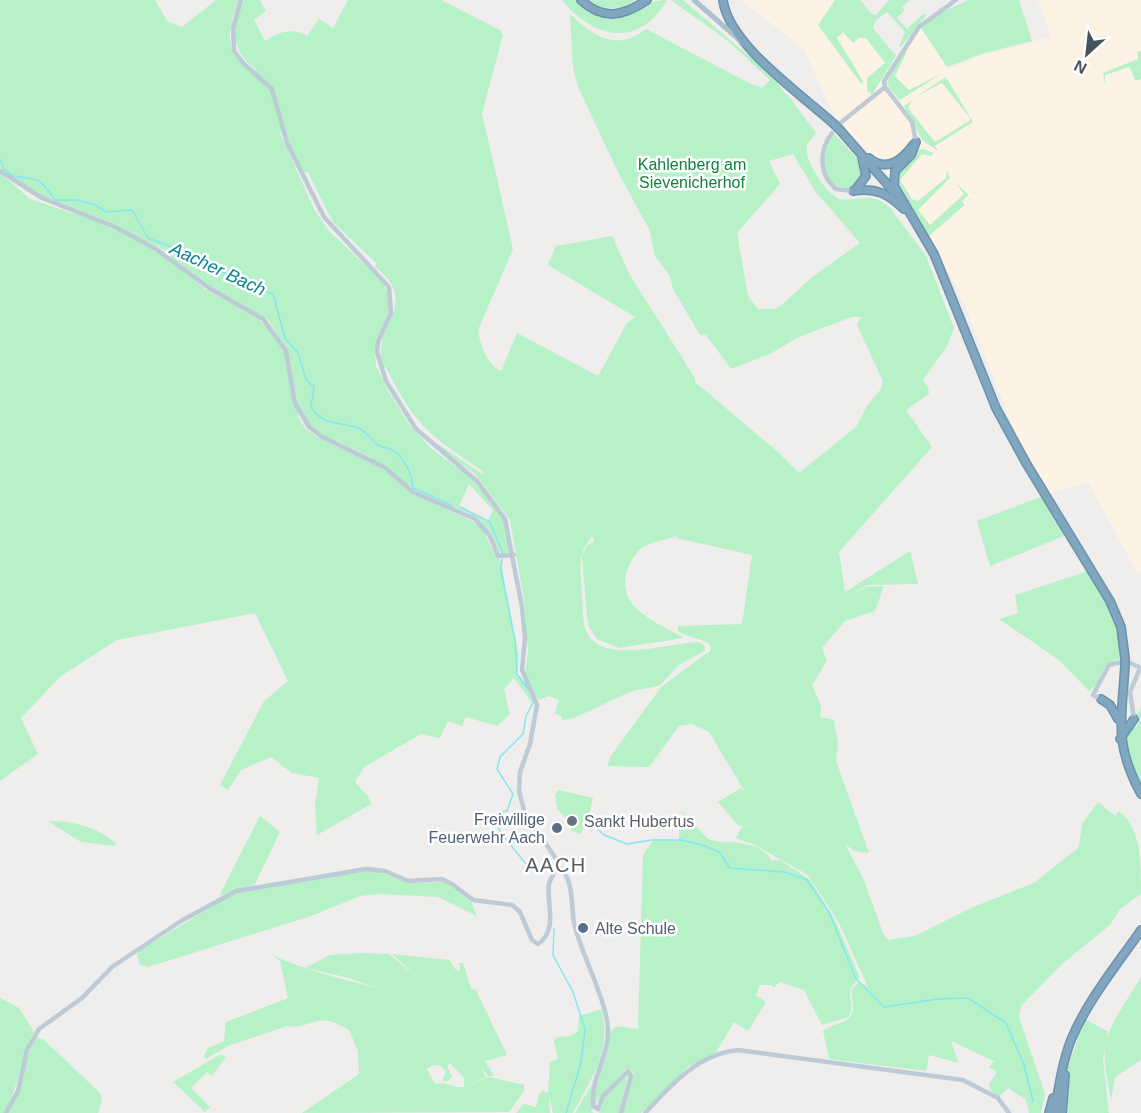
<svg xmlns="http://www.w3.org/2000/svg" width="1141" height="1113" viewBox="0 0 1141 1113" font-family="Arial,sans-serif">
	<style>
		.commercial { fill: #fdf3e4 }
		.green { fill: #b7f1c7; fill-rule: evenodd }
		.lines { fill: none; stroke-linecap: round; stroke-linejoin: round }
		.stream { stroke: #81e7f1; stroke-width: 1.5 }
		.highway-casing { stroke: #6c92ac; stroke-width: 10 }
		.secondary { stroke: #bccbd6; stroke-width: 4.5 }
		.primary { stroke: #aac1ce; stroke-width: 5 }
		.highway { stroke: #81a7c0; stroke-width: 7 }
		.highway-bridge-casing { stroke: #6c92ac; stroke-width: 10; stroke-linecap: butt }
		.highway-bridge { stroke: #81a7c0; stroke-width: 7 }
		.worship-dot { fill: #6b7280; stroke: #fff; stroke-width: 2 }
		.service-dot { fill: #5c6f8a; stroke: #fff; stroke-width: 2 }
		.labels { text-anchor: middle; stroke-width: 5; stroke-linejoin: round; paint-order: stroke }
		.park-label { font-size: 16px; fill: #10813c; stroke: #fff }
		.service-label { font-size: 16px; fill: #4e5e75; stroke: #fff; text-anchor: end }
		.worship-label { font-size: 16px; fill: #5b616d; stroke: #fff; text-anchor: start }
		.water-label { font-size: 18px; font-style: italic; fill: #068390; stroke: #fff }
		.quarter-label { font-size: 20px; letter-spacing: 1.5px; fill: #595e62; stroke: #fff }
	</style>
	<rect width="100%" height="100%" fill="#f0eded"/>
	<!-- commercial -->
	<path class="commercial" d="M741,0H860L876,19L865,27L894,60L919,25L949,69L976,57L1051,37L1038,0H1141V573L1138,574L1088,482L1049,494L1017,436L965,306L916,208L866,149L835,118L804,49Z"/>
	<!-- green -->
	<path class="green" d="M0,0H155L168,22L182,27L216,0H239C227,30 223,52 251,72L256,70C229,49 232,30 244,0H260L266,11L254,20L265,41C278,32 292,27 307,36L319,19L333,28L348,0H441L500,30L503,35L482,113L513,249L478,330C480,344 487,365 501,371L517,333L598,376L627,323L635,317L548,265L556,246L612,236L631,277L695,378V382L778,452L799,473L856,427L867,406L881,389L883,381L857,325L861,317H852L799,337L770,354L731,369L706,335H700L673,289L670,276L655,256L650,231L618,172L578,87L573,68L570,14C594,37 617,52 646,29L749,83L762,88L770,80L728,41L671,0H683L775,78L785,94L781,95L787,94L816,133C813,137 809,141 807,145C803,160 826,193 839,199C860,202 874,191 891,209L926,256L954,328L947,346L923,380L928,387L929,394L906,410L932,447L839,552L845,592L910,551L918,584L867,585L848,596L866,587L884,586L875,611L845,621L822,648L827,661L812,685L821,705L820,717L834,720L838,744L836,761L869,853L854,851L845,844L863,878L883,933L888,940L915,936L973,907L1034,883L1079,847L1082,824L1098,802L1115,816L1119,811C1141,827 1141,863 1141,894L1120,909L1110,925L1063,963L1021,1006L1019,1017L1045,1094L1041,1113H1029L1026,1100L1008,1088L999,1097L990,1090L989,1084L997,1072L989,1067L994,1061L951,1041L959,1063L929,1055L926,1071L829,1059L823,1031C831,1023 846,1025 851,1015C858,1002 843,991 860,982L868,987L839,923L808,875L755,845L735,838L743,826L766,824L739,826L718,802L741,788L745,792L709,732L692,724L679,726L649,767L607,766L611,756L661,687L711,650L710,645C701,637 689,638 678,631V626L742,624L752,555L676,538L677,535C666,541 653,540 642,548C635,553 630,562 627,571C615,608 658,623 684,638L619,648L597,639L589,627L587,616L582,556L587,545L594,542L592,537C576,554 581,572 582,594C583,605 582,620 586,631C600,666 669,643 698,642L705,646V651L679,665L659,686L632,691L572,719L562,720V717L555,713L559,700L549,696L538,700L525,673L528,651L524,600L510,520L475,474L436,446L435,442L484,475L481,470C435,439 415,426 390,375C386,368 381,363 381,354C379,323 419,301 375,267L376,263L333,222L308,172L302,174L282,129L280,133L314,209L329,231L382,281L389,295V309L375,353L376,366L387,389L410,426L432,449L471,478L491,502L504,520L511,552L500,554L491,533L470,514L405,484L370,457L312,429L299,410L288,351L268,320L207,285L171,257L173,254L108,222L39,196L0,168ZM793,154L815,191L860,243L812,277L783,304L774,309H758L748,296L737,233L780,184L769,161ZM469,484L493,510L487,522L459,506Z
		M562,0H578C616,42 630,0 667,0C639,49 593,39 562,0Z
		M590,0H635C620,11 604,11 590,0Z
		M835,0H860L872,14L876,15L889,0H909L902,7L905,10L897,18L907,29L924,13L926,16L901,47L899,46L905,32L887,12L876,20L873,28L896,56L872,95L867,90V78L885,63L866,38H859L853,43L843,32L837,38L863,81L862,85L818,25Z
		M968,0H1019L1032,41L981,54L947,67L921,28L934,16Z
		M906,46V54L895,76L909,90L941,74L900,100L889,88L887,82Z
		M1141,51V79L1135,81L1130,67L1105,75V85L1103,73L1138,59L1137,52Z
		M946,77L973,122L935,146L938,151L922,140L904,106L912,100L908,108L935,142L969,121L970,118L942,83L915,97Z
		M834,134L862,163L864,173L853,189L836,186C819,171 822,151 834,134Z
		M923,149L934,153L931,156L922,154L900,180L912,199L918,201L946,178L947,171L950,178L918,210L930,225L964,194L956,183L969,195L962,201L965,205L929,236L895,186L896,173L916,151Z
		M0,173L30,199L93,220L135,239L168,258L205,289L255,316L269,329L286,356L299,418L305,428L316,436L380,467L413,494L474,522L482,528L496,557L500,559L519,656L517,674L536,701L532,703L514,678L504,689L510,714L497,726L466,717L462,726L448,721L440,738L421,734L364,767L355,782L368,796L371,804L317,835L315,806L319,778L292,773L271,757L241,770L228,790L220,785L264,701L288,681L255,613L117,640L61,676L21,718L38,754L0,781Z
		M1043,496L1066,535L990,566L977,521Z
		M1088,571C1106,598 1123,625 1120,659C1097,665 1104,682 1089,691L1059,660L999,619L1018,613L1015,595Z
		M1141,707V788L1127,756L1125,735L1138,725L1139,717L1135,713L1138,714Z
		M558,790L593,798L588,821L580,834L571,830L577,817L572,814L567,819L557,809L555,795Z
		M681,810C690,819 699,830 707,838C715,846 758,835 772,861L780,860L810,880L835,920L860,978C840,993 858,1001 848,1017L822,1025L804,990L780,982L773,988L772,985H760L756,995L766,1002L748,1031L734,1022L715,1054L688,1067L641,1113H622L634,1074L629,1068L624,1070C616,1083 599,1092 596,1106L594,1098L611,1031L617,1026L638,1029L643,855L653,840L679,841V829L664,828L661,824L691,827Z
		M260,816L280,832L255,884L219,896Z
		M48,821C77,822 92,825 116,843L114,846L81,842Z
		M374,870L410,883L446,882L471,902L477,916L438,897L379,894L360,896L311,916L148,967L140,965L137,955L139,951L234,893L349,872Z
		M360,953L389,954L420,980L392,954L450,960L455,969L460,971V964L456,963H463L471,988L476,990L507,1055L485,1061L494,1076H488L481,1068L486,1077L467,1085L489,1077L524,1085V1091L509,1112L302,1113L359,1074L358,1051L349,1030C314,1009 314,1030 287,1026L228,1046L206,1059L204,1056L208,1048L224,1041L226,1022L288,998L280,961L272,955C306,971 342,978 378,989L349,978L305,968L330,955ZM450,1063L464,1078V1087C453,1088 446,1081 435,1084L427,1069L433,1065L441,1066L446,1072L442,1081H448L452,1077L447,1066Z
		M1141,977V1060L1115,1077L1111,1101C1108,1084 1104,1066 1105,1049C1108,1024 1129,998 1141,977Z
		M0,998L19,1008L34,1032C19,1058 20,1087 4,1113H0Z
		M601,1009C613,1049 591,1079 573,1113H553L549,1096L550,1113H516L524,1104L536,1107L539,1094L543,1090L548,1093L550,1062L558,1059L554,1040L557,1037L570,1036L578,1031L579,1016Z
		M1085,1019L1108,1032L1103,1059L1109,1113H1065L1068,1067Z
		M37,1037L44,1040L100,1093L102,1101L98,1113H7C22,1090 22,1061 37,1037Z
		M221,1054L226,1057L212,1076L207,1072L191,1088L210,1107L205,1112L173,1082Z
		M628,1074L619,1113H599L606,1095Z
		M592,1084L590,1104L593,1113H575Z"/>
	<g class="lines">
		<!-- stream -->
		<path class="stream" d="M0,160L4,169L13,176C38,179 40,177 55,200H77L93,204L107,212L132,210L148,238L192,255L245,284L273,294L285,338L298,353L306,379L314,387L311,407C323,427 342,421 360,429C368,433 371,440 378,445C383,448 391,448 395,452C406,460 412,476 413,488L453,506
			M460,507L490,522L503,554
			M502,558L501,570L515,641L517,674L528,689
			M589,821L604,835L627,844L652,840H681L702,845L719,852L730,868L784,872L807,880L829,912L856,979L884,1007L938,999L968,998L1006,1023L1024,1065L1033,1101
			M531,870L501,833L495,821L500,812L507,811L513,794L497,769L500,757L523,734L526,716L534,701
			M554,929L553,955L573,992L585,1029L581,1063L566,1113"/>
		<defs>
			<path id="highway" d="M581,0C604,21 623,16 647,0
				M723,0C728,44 801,94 834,124
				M840,130L894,192
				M916,142L911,155L895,171L894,186L934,254L996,408L1026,463L1110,601L1121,627L1125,658
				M869,158C887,173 902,160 914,144
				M856,189L866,176L862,157
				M853,191C876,187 888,194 904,209
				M1125,665C1122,719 1113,742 1141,794
				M1101,699L1110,705L1118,719
				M1120,739L1134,719
				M1049,1113L1053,1098
				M1055,1113C1058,1089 1062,1063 1071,1040C1087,1001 1117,965 1141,930
				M1062,1113L1065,1075"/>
		</defs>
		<!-- highway casing -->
		<use href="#highway" class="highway-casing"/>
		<!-- secondary -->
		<path class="secondary" d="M241,0L233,28L234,51L244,64L272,89L287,143L324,217L389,287L391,313L378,342L377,352L386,381L416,429L477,481L505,519L522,607L525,638L522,670L537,705L530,744L520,772L519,791L525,814L557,860L558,867
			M885,87L912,122L916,142
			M839,124L885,87L884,81L919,27L956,0
			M832,133C819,150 818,174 836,189L853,191
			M0,171L42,198L115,227L156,249L209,288L263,319L286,351L295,403L309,427L321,436L384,467L413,492L475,519L490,536L498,556L514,555
			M1101,699L1093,695L1109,665L1126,661L1141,668
			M1134,719L1130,692L1140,668
			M558,867C574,876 571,906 574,923C581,954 606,998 608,1029C609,1055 590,1080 593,1106L598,1109L603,1096L628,1071L631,1076L621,1113
			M6,1113L18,1091L27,1050L39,1029L82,998L112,967L181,921L236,891L366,869L385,871L408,881L442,879L452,884L473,900L512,905L520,912L532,940L538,944C559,929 546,904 549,884C551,877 555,872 558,867
			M645,1113C671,1085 698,1054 738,1050L963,1080L998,1098L1009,1113"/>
		<!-- primary -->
		<path class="primary" d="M694,0L743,43"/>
		<!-- highway -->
		<use href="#highway" class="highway"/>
		<defs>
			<path id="highway-bridge" d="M834,124L840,130
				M1125,658V665"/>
		</defs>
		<!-- highway-bridge casing -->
		<use href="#highway-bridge" class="highway-bridge-casing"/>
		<!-- highway-bridge -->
		<use href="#highway-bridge" class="highway-bridge"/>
	</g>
	<!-- markers -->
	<circle class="worship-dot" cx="572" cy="821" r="6"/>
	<g class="service-dot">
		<circle cx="557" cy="828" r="6"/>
		<circle cx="583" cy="928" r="6"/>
	</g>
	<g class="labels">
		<!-- park labels -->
		<g class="park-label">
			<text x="692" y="170">Kahlenberg am<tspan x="692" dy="18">Sievenicherhof</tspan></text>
		</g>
		<!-- service labels -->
		<g class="service-label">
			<text x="545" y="825">Freiwillige<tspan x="545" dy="18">Feuerwehr Aach</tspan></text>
			<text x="595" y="934" text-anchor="start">Alte Schule</text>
		</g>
		<!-- worship labels -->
		<g class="worship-label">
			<text x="584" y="827">Sankt Hubertus</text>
		</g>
		<!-- water labels -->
		<g class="water-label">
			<text transform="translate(218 269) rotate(25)" y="6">Aacher Bach</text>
		</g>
		<!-- quarter labels -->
		<g class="quarter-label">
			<text x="556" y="872">AACH</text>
		</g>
	</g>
	<!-- north arrow -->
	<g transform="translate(1087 54) rotate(207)" stroke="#ffffff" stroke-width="4.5" paint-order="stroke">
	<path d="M0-4.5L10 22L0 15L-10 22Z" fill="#44535c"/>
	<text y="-9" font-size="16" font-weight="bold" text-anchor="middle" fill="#44535c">N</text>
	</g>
</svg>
